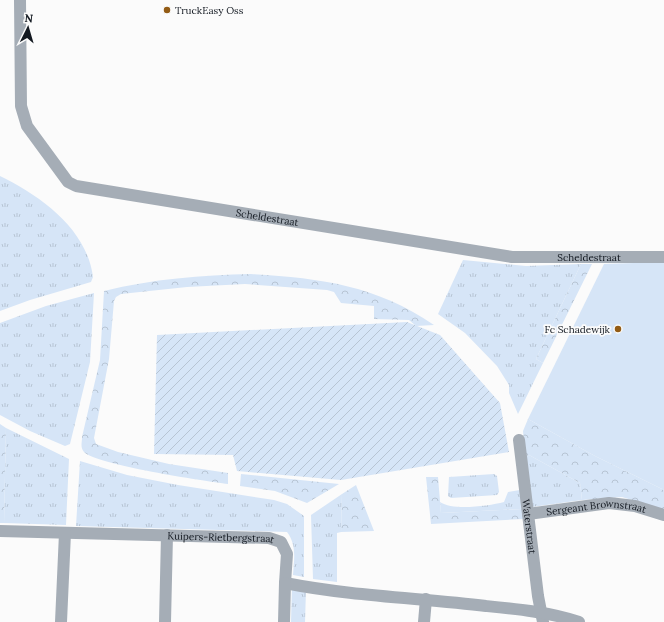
<svg xmlns="http://www.w3.org/2000/svg" width="664" height="622" viewBox="0 0 664 622" font-family="Lora,serif">
	<style>
		.grass { fill: url(#grass-tufts) }
		.forest { fill: url(#forest-crowns) }
		.garden { fill: url(#garden-furrows) }
		.pitch { fill: #d6e5f7 }
		.lines { fill: none; stroke-linecap: round; stroke-linejoin: round }
		.minor { stroke: #a5adb6; stroke-width: 12 }
		.poi-dot { fill: #935c15; stroke: #fbfbfb; stroke-width: 1.5 }
		.labels { text-anchor: middle; stroke-width: 3.5; stroke-linejoin: round; paint-order: stroke }
		.poi-label { font-size: 10px; fill: #121820; stroke: #fbfbfb; text-anchor: start }
		.street-label { font-size: 10px; fill: #121820; stroke: #fbfbfb }
	</style>
	<defs>
		<pattern id="grass-tufts" width="24" height="20" patternUnits="userSpaceOnUse"><rect width="24" height="20" fill="#d6e5f7"/><path d="M3 7l-1-3M5 7V3M7 7l1-3M15 17l-1-3M17 17v-4M19 17l1-3" fill="none" stroke="#b7c4d3"/></pattern>
		<pattern id="forest-crowns" width="20" height="18" patternUnits="userSpaceOnUse"><rect width="20" height="18" fill="#d6e5f7"/><path d="M2 6a3 3 0 1 1 6 0M12 15a3 3 0 1 1 6 0" fill="none" stroke="#b7c4d3"/></pattern>
		<pattern id="garden-furrows" width="10" height="10" patternUnits="userSpaceOnUse"><rect width="10" height="10" fill="#d6e5f7"/><path d="M-1 1l2-2M0 10L10 0M9 11l2-2" fill="none" stroke="#b7c4d3"/></pattern>
	</defs>
	<rect width="100%" height="100%" fill="#fbfbfb"/>
	<!-- grass -->
	<path class="grass" d="M0,176C41,196 87,229 93,277L91,282L30,300L0,311Z
		M463,260L526,266L581,264L536,359L543,363L518,414L509,393V385L497,366L465,333L438,314Z
		M94,293L90,362L70,444L65,446L30,431L0,415V323L46,306Z
		M6,428L69,459L66,525L4,523Z
		M529,455L580,483L582,500L532,507L525,457Z
		M80,461L127,475L178,485L274,500L287,504L304,516V577L293,575C294,560 297,545 287,532L76,526Z
		M494,474L497,476L499,492L497,495L451,498L448,496L449,477Z
		M520,490L522,509L441,513L440,502C453,511 488,506 504,502L508,492Z
		M342,494L341,532L337,533V582L313,579L311,515Z
		M292,586L306,590L305,622H291Z"/>
	<!-- forest -->
	<path class="forest" d="M581,264H592L543,363L536,359Z
		M251,274C320,278 376,285 434,325L416,326L409,320L374,319V306L341,303L334,292L327,290L245,284L187,287L121,294L116,297L114,301L109,359L94,438L96,444L118,452L169,464L228,473V484C204,481 97,465 84,452C80,447 82,443 82,437L100,360L104,291C153,279 201,275 251,274Z
		M528,419L595,456L664,490V510L622,497L582,500L580,483L529,455L525,457L523,431Z
		M0,424L6,428L4,523H0Z
		M241,474L339,484L307,503L275,491L240,486Z
		M426,477H438L441,513L522,509L524,519L431,524Z
		M356,485L374,531L341,532L342,494Z"/>
	<!-- garden -->
	<path class="garden" d="M407,322L440,335L500,403L509,452L341,480L237,471L233,455L154,454L157,335Z"/>
	<!-- pitch -->
	<path class="pitch" d="M664,262V490L595,456L528,419L604,264Z"/>
	<g class="lines">
		<!-- minor -->
		<g class="minor">
			<path id="s1" d="M20,0L21,106L27,126L68,182L76,186L512,257H664"/>
			<path id="s2" d="M519,440L538,596L543,622"/>
			<path id="s3" d="M528,514L609,503L635,506L664,515"/>
			<path id="s4" d="M0,531L269,538L281,542L287,554L285,583C351,596 419,598 486,606C517,609 549,612 579,622"/>
			<path d="M61,622L65,533"/>
			<path d="M165,622L167,535"/>
			<path d="M284,622L285,583"/>
			<path d="M424,622L426,599"/>
		</g>
	</g>
	<!-- markers -->
	<g class="poi-dot">
		<circle cx="167" cy="10" r="4"/>
		<circle cx="618" cy="329" r="4"/>
	</g>
	<g class="labels">
		<!-- poi labels -->
		<g class="poi-label">
			<text x="175" y="14">TruckEasy Oss</text>
			<text x="610" y="333" text-anchor="end">Fc Schadewijk</text>
		</g>
		<!-- street labels -->
		<g class="street-label">
			<text dy="4" stroke="none"><textPath href="#s1" startOffset="399">Scheldestraat</textPath></text>
			<text dy="4" stroke="none"><textPath href="#s1" startOffset="724">Scheldestraat</textPath></text>
			<text dy="4" stroke="none"><textPath href="#s3" startOffset="69">Sergeant Brownstraat</textPath></text>
			<text dy="4" stroke="none"><textPath href="#s2" startOffset="87">Waterstraat</textPath></text>
			<text dy="4" stroke="none"><textPath href="#s4" startOffset="221">Kuipers-Rietbergstraat</textPath></text>
		</g>
	</g>
	<!-- north arrow -->
	<g transform="translate(28 28) rotate(5)" stroke="#fbfbfb" stroke-width="3" paint-order="stroke">
	<path d="M0-3L7 15L0 10L-7 15Z" fill="#121820"/>
	<text y="-6" font-size="11" font-weight="bold" text-anchor="middle" fill="#121820">N</text>
	</g>
</svg>
